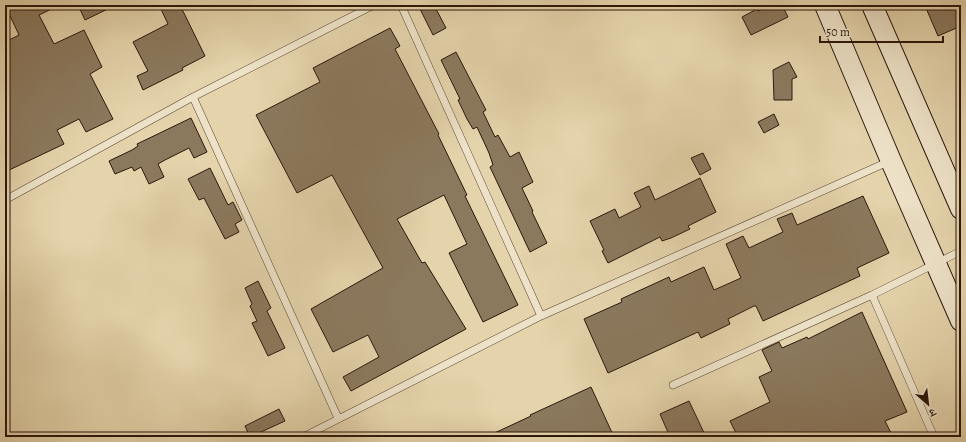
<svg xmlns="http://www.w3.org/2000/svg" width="966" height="442" viewBox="0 0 966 442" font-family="Alegreya,'Noto Serif Devanagari',serif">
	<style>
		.building { fill: #8b795e; stroke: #2b170b }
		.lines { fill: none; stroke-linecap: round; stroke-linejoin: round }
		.lane-casing { stroke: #594633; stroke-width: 8 }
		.secondary-casing { stroke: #2b170b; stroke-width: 22 }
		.lane { stroke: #ede2c8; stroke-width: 7 }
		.secondary { stroke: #ede2c8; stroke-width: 20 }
	</style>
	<rect width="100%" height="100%" fill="#e4d3ab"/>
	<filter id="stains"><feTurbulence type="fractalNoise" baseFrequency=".005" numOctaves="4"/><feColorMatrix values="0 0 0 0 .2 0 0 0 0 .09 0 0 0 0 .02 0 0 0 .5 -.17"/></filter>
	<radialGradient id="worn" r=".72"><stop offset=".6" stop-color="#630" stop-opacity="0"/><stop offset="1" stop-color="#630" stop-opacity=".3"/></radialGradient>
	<!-- building -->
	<path class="building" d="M5,5H60L39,15L54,44L84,30L102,67L90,74L113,119L86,132L79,119L57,130L64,144L5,172V42L19,35Z
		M78,5H116L85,20Z
		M159,5H180L205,56L182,68L183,70L143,90L137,76L148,71L133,42L168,24Z
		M418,5H434L446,28L433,35Z
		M770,5H782L788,17L751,35L742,17L757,9L758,11Z
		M933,5H961V26L938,36L926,8Z
		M390,28L400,46L395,49L439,134L438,135L467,195L465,196L518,305L483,322L449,253L467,244L444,195L397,219L422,263L425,262L466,329L351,391L343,377L379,357L368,335L333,352L311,309L383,268L332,175L297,193L256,115L320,82L313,68Z
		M456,52L486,110L483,112L495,137L498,135L510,157L519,152L533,182L522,188L533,211L532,212L547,243L530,252L490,167L493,165L489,153L477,127L473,129L467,119L458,100L460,99L441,60Z
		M789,62L797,77L792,79V100H774L773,70Z
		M774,114L779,125L764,133L758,122Z
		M191,118L207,152L194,158L189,148L165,160L158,164L164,177L149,184L141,167L134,171L132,167L115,174L109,161L132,150L138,146L137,144Z
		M703,153L711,169L700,175L691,158Z
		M210,168L228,205L233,202L242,220L235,224L239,232L225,239L204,198L199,200L188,179Z
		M700,178L716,212L688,226L690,229L671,238L662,241L660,237L608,263L602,251L604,250L590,221L615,209L619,218L641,207L634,193L649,186L655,200Z
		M863,196L889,253L857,268L860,276L763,321L756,306H754L728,319L730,324L701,338L698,332L608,373L584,319L622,302L621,299L669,277L671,282L704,267L714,290L741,278L726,244L743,236L749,248L783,232L777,219L792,213L797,225Z
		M258,281L271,308L267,311L285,348L268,356L252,323L257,321L250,306L252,304L245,288Z
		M862,312L907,412L885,421L893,437H824L822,432L811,437H738L730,421L770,402L759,377L772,371L762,350L779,342L782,348L807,337L808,339Z
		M591,387L614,437H486L531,416L530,415Z
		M689,401L706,437H670L660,414Z
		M279,409L285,421L250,437L245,426Z"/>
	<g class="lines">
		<defs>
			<path id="lane" d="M401,5L541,316
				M193,97L338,418
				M5,200L193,97L374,5
				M872,295L934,437
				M673,385L872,295L961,251
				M303,437L541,316L890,161"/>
			<path id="secondary" d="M825,5L891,161L961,321
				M872,5L961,209"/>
		</defs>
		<!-- lane casing -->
		<use href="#lane" class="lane-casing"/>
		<!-- secondary casing -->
		<use href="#secondary" class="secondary-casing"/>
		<!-- lane -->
		<use href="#lane" class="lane"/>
		<!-- secondary -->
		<use href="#secondary" class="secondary"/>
	</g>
	<!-- margin -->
	<rect width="966" height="442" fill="none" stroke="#e4d3ab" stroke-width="20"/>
	<rect x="6" y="6" width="954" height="430" fill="none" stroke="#2b170b" stroke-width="2"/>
	<rect x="10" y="10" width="946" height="422" fill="none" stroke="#2b170b"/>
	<!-- north arrow -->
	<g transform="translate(928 404) rotate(152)" stroke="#ede2c8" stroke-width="3" paint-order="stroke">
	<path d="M0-3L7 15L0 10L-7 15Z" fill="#2b170b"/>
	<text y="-6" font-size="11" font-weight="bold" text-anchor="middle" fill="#2b170b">उ</text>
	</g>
	<!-- scale -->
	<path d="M820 36v6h123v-6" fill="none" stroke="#2b170b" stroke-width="2"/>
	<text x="826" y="36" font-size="12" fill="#2b170b" stroke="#ede2c8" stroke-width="3" paint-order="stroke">50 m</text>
	<rect width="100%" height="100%" filter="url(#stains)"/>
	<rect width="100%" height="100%" fill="url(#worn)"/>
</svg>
